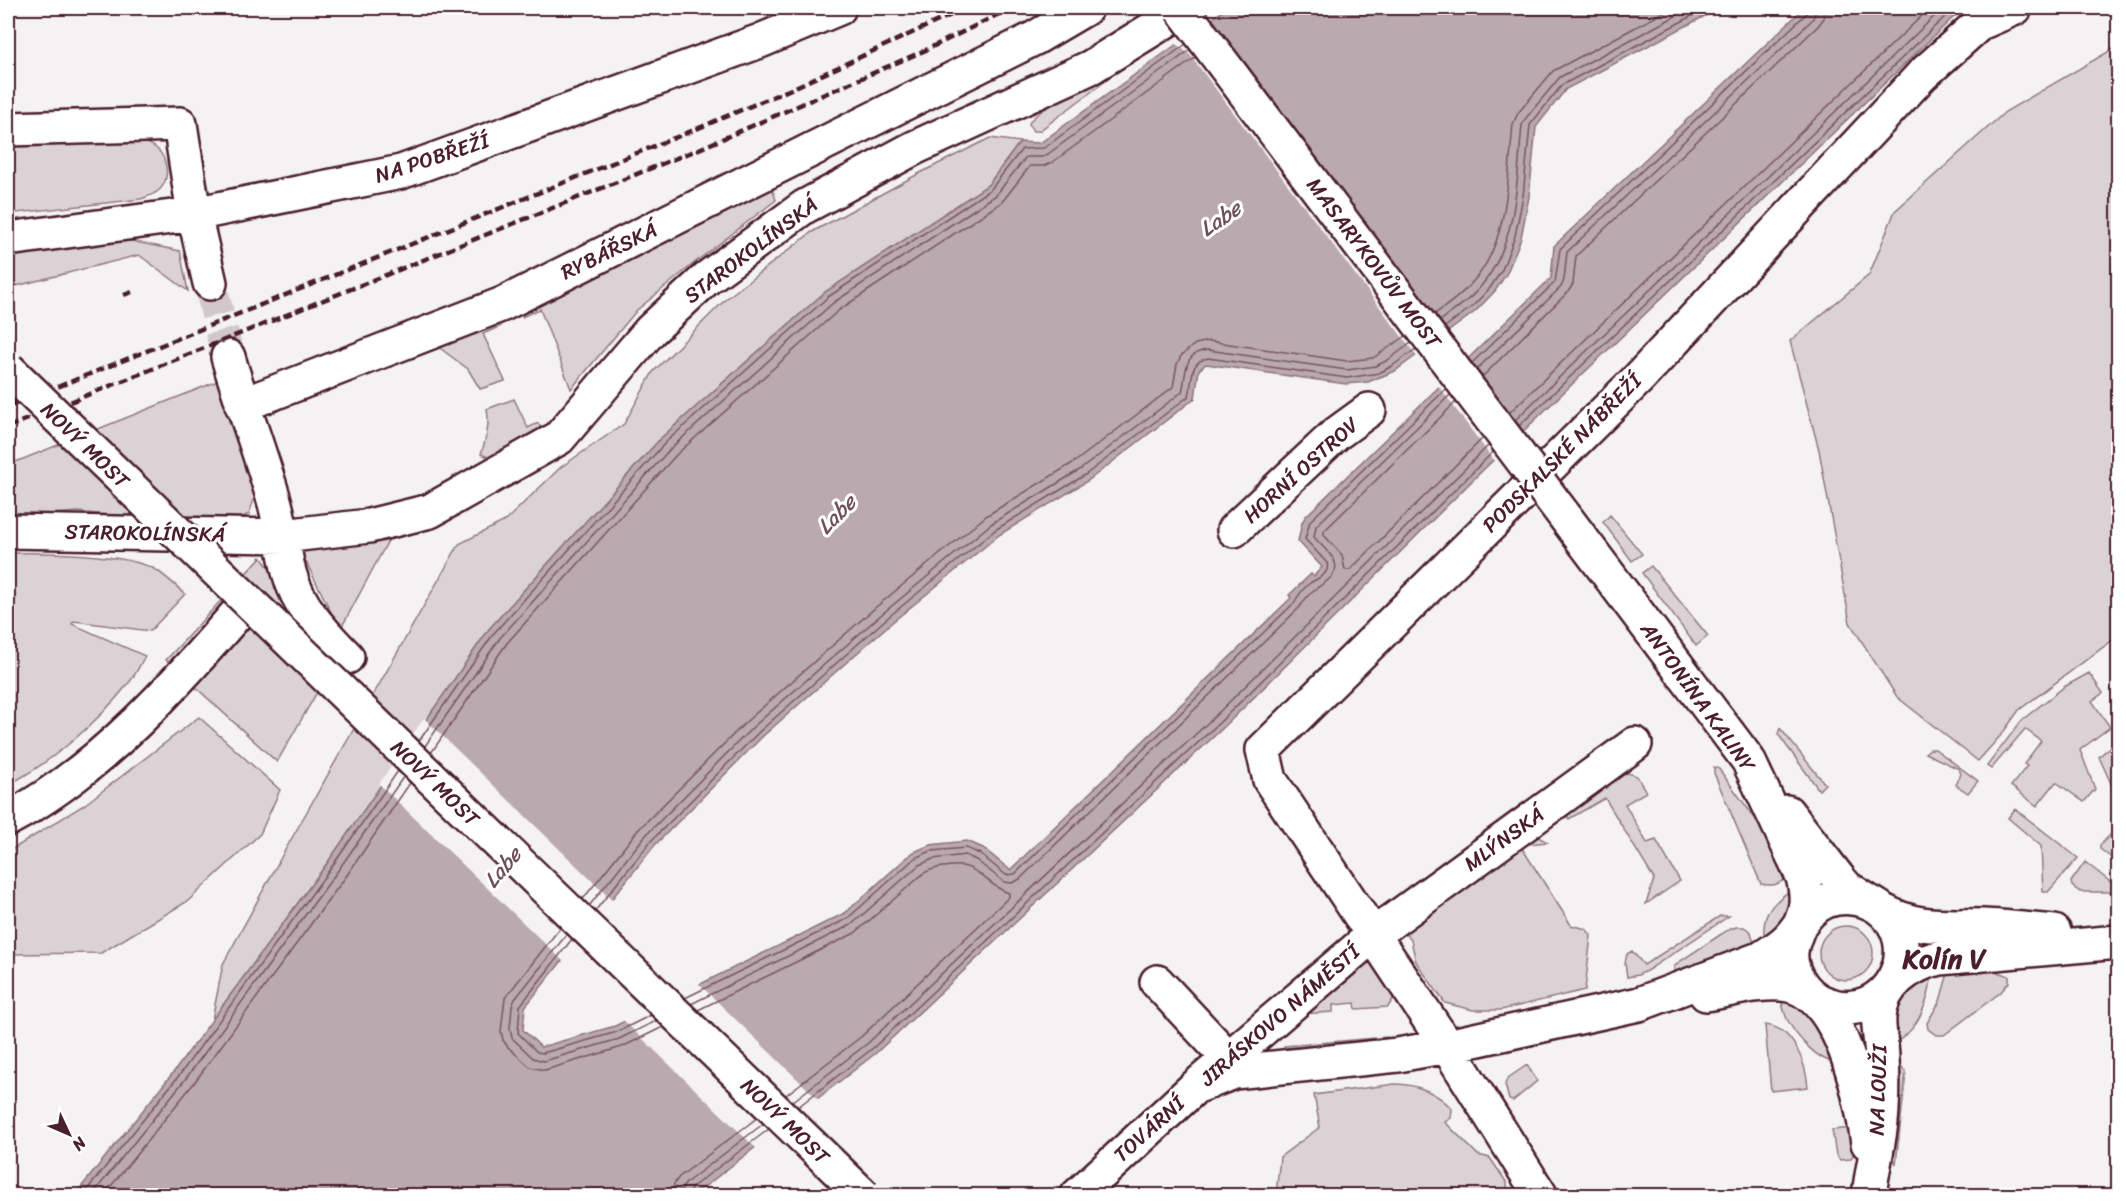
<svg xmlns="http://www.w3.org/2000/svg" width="2126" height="1203" viewBox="0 0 2126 1203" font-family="Sriracha,sans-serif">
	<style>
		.green { fill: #dbd2d5; stroke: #927880; stroke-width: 1.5 }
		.water { fill: #baa9ae; stroke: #8d727a; stroke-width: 1.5 }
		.pier { fill: #f4f2f2 }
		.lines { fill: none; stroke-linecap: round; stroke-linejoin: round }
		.shore { stroke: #77565f; stroke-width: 1.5 }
		.minor-tunnel { stroke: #d2c8ca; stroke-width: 33; stroke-dasharray: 33 16; stroke-linecap: butt }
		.minor-casing { stroke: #4a1f2b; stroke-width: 38 }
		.minor { stroke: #fff; stroke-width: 33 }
		.rail { stroke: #4a1f2b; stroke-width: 4.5; stroke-dasharray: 9 4.5; stroke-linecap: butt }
		.minor-bridge-casing { stroke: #4a1f2b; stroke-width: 38; stroke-linecap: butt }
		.major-bridge-casing { stroke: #4a1f2b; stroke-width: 38; stroke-linecap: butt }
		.minor-bridge { stroke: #fff; stroke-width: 33 }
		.major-bridge { stroke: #fff; stroke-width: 33 }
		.labels { text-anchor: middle; stroke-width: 6; stroke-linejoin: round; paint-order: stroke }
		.street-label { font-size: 21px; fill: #4a1f2b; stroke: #fff }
		.water-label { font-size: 22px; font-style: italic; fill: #714f59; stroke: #fff }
		.district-label { font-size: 27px; font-weight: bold; fill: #4a1f2b; stroke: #fff }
	</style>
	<rect width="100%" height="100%" fill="#f4f2f2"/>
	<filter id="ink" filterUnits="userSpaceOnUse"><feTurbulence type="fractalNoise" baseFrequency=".0167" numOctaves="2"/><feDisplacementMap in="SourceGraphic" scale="12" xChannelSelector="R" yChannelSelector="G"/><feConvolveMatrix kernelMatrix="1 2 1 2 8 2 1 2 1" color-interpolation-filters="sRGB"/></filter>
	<g filter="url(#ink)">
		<!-- green -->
		<path class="green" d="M2118,46V636L2019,710L2002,734L1978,761L1897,697L1850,623L1819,450L1790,341L1869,275L1895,211L2005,112Z
			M1111,77L1039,131H1033L1029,124C1035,107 1093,86 1111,77Z
			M134,138C141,141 150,143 156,148C168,158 171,181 158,191C153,195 146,197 141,199L8,214V146Z
			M990,138L1020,142L988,185L825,292L661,438L489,629L328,862L212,1020L223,964L284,852L459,544L505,521L561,467L624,424L653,372L727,298L812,232L920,173Z
			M772,188L776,200L698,260L637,310L571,389L540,309L522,317L521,311Z
			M131,241L180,251L188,291L139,255L8,288V252Z
			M496,322L501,326L483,334L505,381L480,389L468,369L437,346Z
			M218,381L257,491L249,514L220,527L78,512L8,517V465Z
			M514,399L528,428L538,423L543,431L497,461L481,454C486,439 490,425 487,409Z
			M1610,515L1642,554L1632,561L1603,522Z
			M396,526L340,630L300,550Z
			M8,553C41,552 128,553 156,570C166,576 176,586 185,594L150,631L74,621L72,624L145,656C140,665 135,676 128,684C96,724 53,761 8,785Z
			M261,557L336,659L277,762L166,660Z
			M1651,566L1708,636L1696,646L1642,573Z
			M2089,673L2103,693L2092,701L2110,727L2080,750L2095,789L2084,802L2056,782L2037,806L2011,786L2027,766L2024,764L2041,741L2025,729L1991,769L1987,766L2022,720L2064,687Z
			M199,717L280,790L260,834L188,901L101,953L8,954V852L84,805Z
			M1780,728L1825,784L1819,790L1778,734Z
			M2118,739V799L2099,757Z
			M1930,749H1935L1978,781L1968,793L1956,785L1961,774L1959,769L1925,753Z
			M1714,767L1719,769L1754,817L1769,831L1789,877C1779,884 1773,887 1761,884L1714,773Z
			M1616,769L1637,776L1646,792L1625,804L1647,843L1656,840L1680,881L1646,904L1654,879L1605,798L1569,819L1564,812Z
			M2015,809L2078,858L2048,892H2043L2041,846L2008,818Z
			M2118,827V863L2100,849V845Z
			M1522,834L1535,835L1547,842L1520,845L1571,925L1586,929L1591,935L1585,990L1501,1010H1473L1445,1003L1416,962L1411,940L1404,932L1415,913Z
			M2085,862L2118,888V892H2080L2072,886L2071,882Z
			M1794,888L1789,913L1765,943C1760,915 1771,903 1794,888Z
			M1720,916H1729L1648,970L1638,975L1627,977L1625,963L1627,954L1632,951L1644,965Z
			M1819 953a27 27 0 1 1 54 0a27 27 0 1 1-54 0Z
			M1736,927H1744L1751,932L1755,948L1674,974V967L1679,962L1726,931Z
			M1369,958L1395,996L1388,1007L1356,1009L1355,1003L1333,1005V1012L1297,1014Z
			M1932,969C1931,998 1918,1034 1890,1045L1888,1038L1901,993Z
			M1991,970L2009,976V982L2001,992L1944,1035H1936L1928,1029L1927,1023L1940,1001L1948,973Z
			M1780,996L1805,1006L1837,1063C1817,1061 1796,1036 1787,1019C1784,1012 1782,1003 1780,996Z
			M1765,1025C1793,1027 1806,1063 1808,1087L1771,1091Z
			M1387,1037L1388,1040L1284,1048V1046Z
			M1893,1063L1899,1064L1906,1073L1896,1164L1891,1151Z
			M1527,1065L1537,1081L1513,1101L1509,1100L1505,1084L1508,1078Z
			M1395,1084C1417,1084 1438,1093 1452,1109L1451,1118L1445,1122L1478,1155L1490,1158L1507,1183L1508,1195H1276L1280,1157L1320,1127L1314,1095Z
			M1853,1128L1854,1152L1851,1159L1840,1160L1836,1155L1832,1130Z"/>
		<!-- water -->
		<path class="water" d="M1227,8H1720L1566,89L1536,127L1529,197L1521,238L1507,273L1495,291L1476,311L1395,371L1368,382L1346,384L1206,364L1199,370L1195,398L1089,480L999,535L890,624L763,736L655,845L525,1007L523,1030L541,1047L615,1026L845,913L912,853L930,845L967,841L983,848L1010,870L1291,598L1289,595L1311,574L1314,576L1322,567L1298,541L1302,523L1305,517L1551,278L1554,246L1804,8H1963L1482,471L1224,727L876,1053L703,1188L690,1196H74L176,1069L212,1020L328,862L489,629L661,438L825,292L988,185L1020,142L1040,143Z"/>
		<!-- pier -->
		<path class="pier" d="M1209,17L1450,335L1418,358L1190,55L1174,42Z
			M1466,356L1525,434L1495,462L1437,384Z
			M424,718L614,902L565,963L379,784Z
			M697,982L820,1101L757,1149L622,1019Z"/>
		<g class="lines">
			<!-- shore -->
			<path class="shore" d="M1435,314C1450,303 1464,293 1476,278C1509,239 1508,173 1513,124L1518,113L1553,71L1672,8
				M1440,321C1456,309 1473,298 1485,281C1518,238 1517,177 1522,125L1526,118L1560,77L1691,8
				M1445,327L1473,306L1490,288L1502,270L1515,236L1523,196L1530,125L1562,85L1707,8
				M1472,363L1555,282L1560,249L1806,14L1809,8
				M1476,370L1561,287L1564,280L1567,252L1812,20L1815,14L1816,8
				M1482,377L1568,292L1573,284L1576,256L1818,26L1824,18L1825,8
				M1456,402L1324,531V535L1342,555L1345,570H1350L1483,438
				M1509,413L1930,8
				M1515,420L1943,8
				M1519,426L1954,8
				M419,741L494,633L666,442L828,297L991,189L1022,149L1044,148L1186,44
				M425,746L500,638L671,448L833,303L996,195L1026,157H1041L1048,154L1190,50
				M431,753L507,643L677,454L839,310L1002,202L1030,166H1044L1053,162L1196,57
				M583,899L638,830L747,721L876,607L986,516L1076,461L1173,387L1177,364L1181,356L1195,344L1209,341L1347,361L1373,358L1406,336
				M589,906L645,836L753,727L882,614L991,524L1081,469L1182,392C1187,374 1182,352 1208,350L1347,370L1376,366L1388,360L1411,343
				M595,911L651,841L759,732L886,619L995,530L1085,475L1189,396C1193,381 1188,362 1208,358L1347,378L1379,373L1392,366L1416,349
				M560,928L505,998L501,1031L503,1040L508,1047L530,1067L545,1070L622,1047L663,1027
				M567,934L515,999L512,1006L510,1029L512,1038L533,1058L544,1061L619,1039L656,1021
				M572,939L520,1006L518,1033L537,1052L543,1053L617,1032L651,1015
				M685,998L847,919L915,858L931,851L966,848L980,854L1006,875L1015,874L1294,603C1298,596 1303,588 1310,583C1318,578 1330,575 1327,563L1305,539L1310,521L1446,389
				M691,1004L851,925L919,865L933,859L965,855L976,860L1004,882L1012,883L1020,879L1299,608C1304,602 1307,595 1314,590C1324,583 1343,574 1333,558C1328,551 1320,544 1314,537L1316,526L1450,395
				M698,1010L855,933L924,873C933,868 941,867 952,866C979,863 986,886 1009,893V897L862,1036L786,1095
				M792,1102L868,1043L1214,717L1489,445
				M798,1107L873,1048L1220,722L1493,452
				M82,1196L181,1073L333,865L398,771
				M91,1196L187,1077L339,869L404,776
				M103,1196L194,1083L347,875L410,783
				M672,1196L674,1184L679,1177L757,1118
				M681,1196L682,1188L687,1182L763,1124
				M689,1196L691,1188L769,1129"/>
			<!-- minor-tunnel -->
			<path class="minor-tunnel" d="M210,283L228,357"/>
			<defs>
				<path id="minor" d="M8,129L180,124L194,214L210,283
					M8,239L194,214L401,172L760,41L839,8
					M228,357C242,405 260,452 274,500C281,524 283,548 289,572C298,607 323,632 347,657
					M242,405L503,304L1035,38L1086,8
					M1234,530L1336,434L1369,410
					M8,531L283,536L369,526L430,511L559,438L650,331L707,278L804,207L914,148L1091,67L1183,10
					M1787,812L1839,879L1847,888L1871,903
					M8,819C102,769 178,682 247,602
					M1882,910C1917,930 1945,925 1983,926C2007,927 2030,930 2054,932
					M1157,982L1229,1059
					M1706,994C1730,990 1765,980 1789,985C1842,997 1861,1096 1868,1143
					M1195,1087L1234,1072L1398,1055L1447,1046L1639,1004L1762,958C1771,952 1780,947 1788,939C1801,925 1807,909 1826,901C1843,895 1863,897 1878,907C1930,944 1887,1026 1827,1004C1814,1000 1804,990 1797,978C1783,952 1796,937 1804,913C1808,902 1806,889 1803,877L1748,760L1566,518
					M1077,1196L1195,1087L1373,935L1635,744
					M1541,1196L1447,1046L1270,780L1263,750L1639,378L1922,75L1980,23L2015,8
					M1869,1196C1872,1167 1881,1138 1882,1109C1883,1093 1883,1075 1882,1059C1882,1045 1878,1031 1879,1017C1881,985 1910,964 1940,958L2118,942"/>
			</defs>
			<!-- minor casing -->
			<use href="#minor" class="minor-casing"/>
			<!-- minor -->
			<use href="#minor" class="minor"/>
			<!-- rail -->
			<path class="rail" d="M124,295L132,292
				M8,407L694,130L791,89L966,8
				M8,427L699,149L928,49L1011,8"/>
			<defs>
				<path id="minor-bridge" d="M1181,8L1566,518"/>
				<path id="major-bridge" d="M8,369L864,1196"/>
			</defs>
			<!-- minor-bridge casing -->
			<use href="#minor-bridge" class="minor-bridge-casing"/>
			<!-- major-bridge casing -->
			<use href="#major-bridge" class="major-bridge-casing"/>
			<!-- minor-bridge -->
			<use href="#minor-bridge" class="minor-bridge"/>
			<!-- major-bridge -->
			<use href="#major-bridge" class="major-bridge"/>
		</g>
	</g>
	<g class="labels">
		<!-- street labels -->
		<g class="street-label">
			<text transform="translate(432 158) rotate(-18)" y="7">NA POBŘEŽÍ</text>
			<text transform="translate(751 250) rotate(-37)" y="7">STAROKOLÍNSKÁ</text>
			<text transform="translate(609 251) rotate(-26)" y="7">RYBÁŘSKÁ</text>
			<text transform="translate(1374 263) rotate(53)" y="7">MASARYKOVŮV MOST</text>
			<text transform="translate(85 445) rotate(44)" y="7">NOVÝ MOST</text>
			<text transform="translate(1562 453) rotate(-45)" y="7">PODSKALSKÉ NÁBŘEŽÍ</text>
			<text transform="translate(1301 470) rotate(-42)" y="7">HORNÍ OSTROV</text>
			<text transform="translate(145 533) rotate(1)" y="7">STAROKOLÍNSKÁ</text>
			<text transform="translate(1698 697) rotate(54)" y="7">ANTONÍNA KALINY</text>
			<text transform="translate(435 783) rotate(44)" y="7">NOVÝ MOST</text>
			<text transform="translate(1504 839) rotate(-36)" y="7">MLÝNSKÁ</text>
			<text transform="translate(1280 1015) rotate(-41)" y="7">JIRÁSKOVO NÁMĚSTÍ</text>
			<text transform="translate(1878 1090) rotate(-88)" y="7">NA LOUŽI</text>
			<text transform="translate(785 1121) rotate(44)" y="7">NOVÝ MOST</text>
			<text transform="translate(1149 1129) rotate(-42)" y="7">TOVÁRNÍ</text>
		</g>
		<!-- water labels -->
		<g class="water-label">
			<text transform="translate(1220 218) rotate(-35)" y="8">Labe</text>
			<text transform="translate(836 514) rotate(-46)" y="8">Labe</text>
			<text transform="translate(502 867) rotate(-50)" y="8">Labe</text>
		</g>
		<!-- district labels -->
		<g class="district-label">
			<text x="1944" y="968">Kolín V</text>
		</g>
	</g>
	<!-- margin -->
	<rect width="2126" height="1203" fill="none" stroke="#fff" stroke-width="30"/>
	<rect x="15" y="15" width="2096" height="1173" fill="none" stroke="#4a1f2b" stroke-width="2" filter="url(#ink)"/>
	<!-- north arrow -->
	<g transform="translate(69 1134) rotate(134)" stroke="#ffffff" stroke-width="4.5" paint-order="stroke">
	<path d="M0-4.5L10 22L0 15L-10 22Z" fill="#4a1f2b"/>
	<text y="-9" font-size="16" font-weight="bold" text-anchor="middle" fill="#4a1f2b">N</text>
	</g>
</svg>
